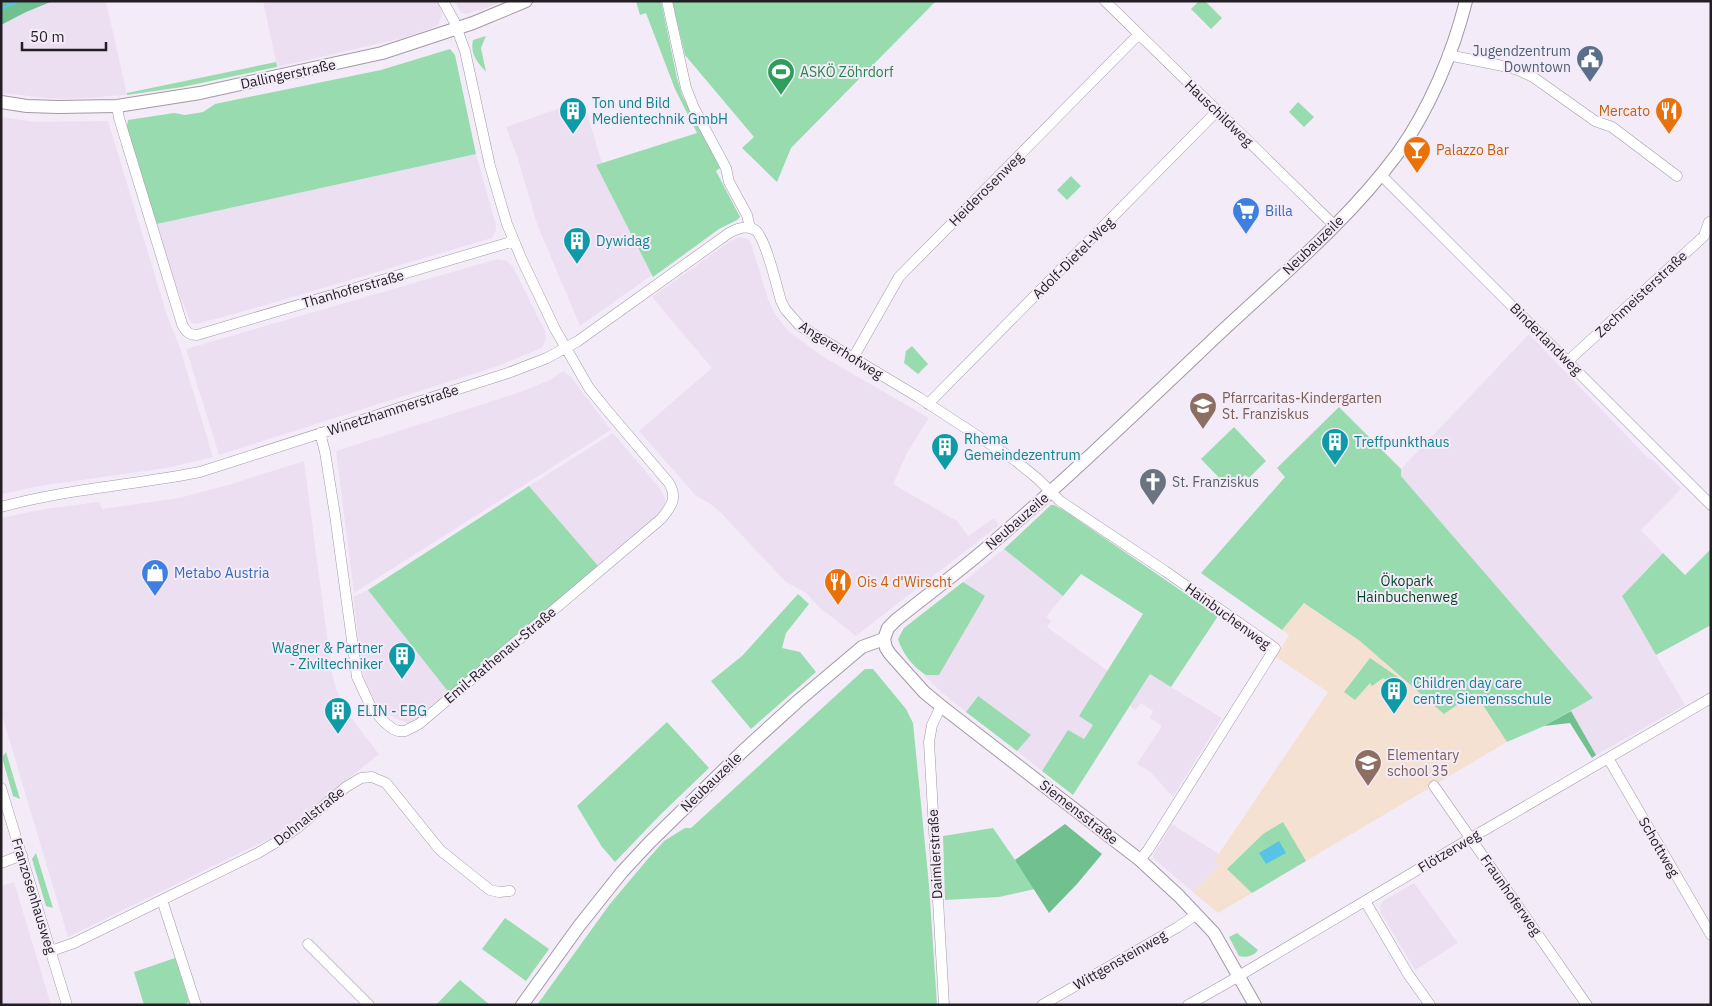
<svg xmlns="http://www.w3.org/2000/svg" width="1712" height="1006" viewBox="0 0 1712 1006" font-family="'IBM Plex Sans',sans-serif">
	<style>
		.built { fill: #eddff2 }
		.education { fill: #f5e1d2 }
		.green { fill: #97dbaf }
		.forest { fill: #70c18f }
		.water { fill: #59c3e6 }
		.lines { fill: none; stroke-linecap: round; stroke-linejoin: round }
		.stream { stroke: #59c3e6; stroke-width: 3 }
		.minor-casing { stroke: #a299a5; stroke-width: 11 }
		.tertiary-casing { stroke: #a299a5; stroke-width: 14 }
		.minor { stroke: #fff; stroke-width: 10 }
		.tertiary { stroke: #fff; stroke-width: 12 }
		.labels { text-anchor: middle; stroke-width: 4; stroke-linejoin: round; paint-order: stroke }
		.service-label { font-size: 14px; fill: #4e5e75; stroke: #f4ebf8; text-anchor: end }
		.leisure-label { font-size: 14px; fill: #27864d; stroke: #f4ebf8; text-anchor: start }
		.street-label { font-size: 14px; fill: #221e23; stroke: #f4ebf8 }
		.culture-label { font-size: 14px; fill: #0d838f; stroke: #f4ebf8; text-anchor: start }
		.food-label { font-size: 14px; fill: #c56008; stroke: #f4ebf8; text-anchor: start }
		.shop-label { font-size: 14px; fill: #366cbe; stroke: #f4ebf8; text-anchor: start }
		.education-label { font-size: 14px; fill: #785e54; stroke: #f4ebf8; text-anchor: start }
		.worship-label { font-size: 14px; fill: #5b616d; stroke: #f4ebf8; text-anchor: start }
		.park-label { font-size: 14px; fill: #044727; stroke: #f4ebf8 }
	</style>
	<rect width="100%" height="100%" fill="#f4ebf8"/>
	<!-- built -->
	<path class="built" d="M53,1H106L127,95L68,99L47,98L1,93V25L26,11Z
		M263,1H437L442,14L438,25L432,28L403,38L277,67Z
		M454,1H503L479,11L478,10L467,14L462,13Z
		M583,100L602,163L596,165L652,275L580,326L537,224L517,156L506,127Z
		M1,117L36,122L108,121L167,315L180,348L213,457L167,468L46,485L1,494Z
		M476,154L496,225V230L492,238L262,306L197,324L191,323L174,281L157,224Z
		M739,237L748,239L751,243L768,299L775,314L788,331L822,356L929,418L908,451L893,484L957,521L968,536L994,518L999,525L856,636L819,607L806,593L786,582L720,512L709,503L696,496L639,431L712,368L652,297L729,242Z
		M497,259L507,261L513,267L545,331L546,339L542,348L495,367L219,455L186,349Z
		M1529,334L1648,458L1654,461L1681,489L1641,530L1663,553L1622,596L1685,705L1596,755L1571,711L1593,698L1401,476L1400,470Z
		M563,371L571,377L611,430L354,593L336,451L515,394L550,380Z
		M613,433L659,487L665,498L666,504L662,513L599,567L529,486Z
		M304,461L332,674L336,689L349,715L379,754L298,819L269,839L68,937L1,712V518L44,509L99,502L102,509L179,498L228,485Z
		M1004,549L1063,596L1046,617L1051,621L1047,627L1108,671L1079,716L1093,725L1083,739L1068,730L1042,771L1017,751L1031,735L977,696L966,712L940,691L921,672L926,675L984,596L963,582Z
		M368,590L450,694L416,721L409,724L386,714L374,699L365,680L362,668L353,597Z
		M1150,674L1222,718L1173,797L1150,772L1137,764L1162,726L1150,718L1153,711L1141,703L1135,710L1130,706Z
		M1172,824L1219,854L1215,861L1220,865L1193,892L1153,858V855Z
		M14,882L51,1005H1V886Z
		M1414,883L1458,943L1415,970L1381,913L1380,907L1383,901Z"/>
	<!-- education -->
	<path class="education" d="M1304,603L1360,641L1475,692L1507,742L1218,913L1193,892L1220,865L1214,861L1328,692L1276,657L1289,635L1282,630Z"/>
	<!-- green -->
	<path class="green" d="M636,1H661L677,78L682,95L720,168L716,171L740,217L737,220L719,229L653,277L596,165L697,133L675,89L646,13L640,15Z
		M672,1H936L791,148L777,182L742,148L754,137L685,55Z
		M1199,1H1205L1222,18L1211,29L1191,9Z
		M486,36L481,48L486,72C477,62 470,54 473,40Z
		M450,49L455,55L476,154L157,224L126,131L128,120L174,113L185,115L203,112L215,104L381,70Z
		M276,62L277,67L182,87L127,95V93Z
		M1298,102L1314,117L1304,127L1289,112Z
		M1071,176L1081,186L1067,200L1057,190Z
		M912,346L928,364L918,374L904,363L906,351Z
		M1339,407L1401,469V476L1593,698L1544,726L1507,742L1475,693L1444,714L1360,641L1304,603L1282,630L1201,573L1285,477L1277,468Z
		M1234,427L1266,461L1249,478L1245,475L1230,489L1201,459Z
		M529,486L599,567L450,694L368,590Z
		M1051,505H1054L1065,511L1218,616L1171,687L1150,674L1073,795L1042,771L1068,730L1084,739L1093,725L1079,716L1143,614L1081,574L1063,596L1004,549Z
		M1711,549V625L1656,655L1622,596L1663,553L1685,575Z
		M963,582L985,596L939,675H926C914,668 902,653 898,639L904,628Z
		M798,594L809,604L786,633L782,648L800,652L816,672L751,729L711,681L742,656Z
		M1370,658L1405,682L1400,689L1383,678L1372,686L1370,683L1355,700L1344,692Z
		M865,669H873L906,709L913,723L929,885L937,1005H537L610,904L647,860L664,841L685,828H691Z
		M978,696L1031,735L1017,751L966,712Z
		M667,722L709,768L660,815L615,862L602,847L577,806Z
		M6,752L20,799L13,796L3,761V756Z
		M1283,822L1306,861L1252,893L1227,869L1263,834Z
		M993,828L1035,889L999,897L945,900L943,836Z
		M36,853L53,908L46,906L32,859Z
		M505,918L549,949L526,981L482,949Z
		M1237,933L1258,950C1254,956 1246,958 1239,956L1229,937Z
		M175,958L189,1002L182,1005H144L134,972Z
		M460,980L490,1005H436Z"/>
	<!-- forest -->
	<path class="forest" d="M1,1H53L26,12L1,25Z
		M1571,711L1596,755L1592,758L1570,723L1544,726Z
		M1065,824L1102,854L1077,884L1049,913L1015,860Z"/>
	<!-- water -->
	<path class="water" d="M1279,841L1286,853L1266,864L1259,853Z"/>
	<g class="lines">
		<!-- stream -->
		<path class="stream" d="M1,9L18,1"/>
		<defs>
			<path id="minor" d="M667,1L686,88L694,108L726,168L729,182L747,215L750,228
				M1105,1L1334,225
				M1448,55L1503,66L1518,70L1533,77L1595,121L1612,127L1677,176
				M117,106L119,118L182,324C186,332 189,335 197,335L514,241
				M1381,175L1711,505
				M853,358L899,277L1139,34
				M1568,361L1704,236L1709,222
				M928,404L1217,111
				M320,433L325,452L335,515L357,677L370,705L384,722L393,729L398,731H405L419,724L661,519C671,507 678,498 669,483L606,409L589,388L555,329L522,260L507,224L490,166L465,51L454,21L443,1
				M1,507C66,489 134,485 200,472L508,373L547,358L578,341L729,233C736,229 747,225 755,230C765,236 777,287 781,301L785,309L800,326L918,397L1016,461L1038,479L1060,501L1165,571L1275,648L1148,850L1140,860
				M941,706L932,725L929,742L944,1005
				M1608,758L1711,935
				M1434,786L1587,1005
				M1,788L67,1005
				M1,863L22,855
				M162,900L196,1005
				M1365,901L1408,974L1430,1005
				M308,944L369,1005
				M51,951L74,943L258,853L280,840L297,828L346,787L361,778L372,777L386,783L440,850L490,890L499,892L510,891
				M1042,1005L1178,927L1197,914
				M1188,1005L1227,983L1471,838L1711,698"/>
			<path id="tertiary" d="M1,102L27,106L58,107L117,106L200,93L382,53L473,23L526,1
				M884,639L888,628L896,620C927,595 960,571 990,545C1069,477 1144,405 1220,333C1281,276 1348,221 1398,153C1429,110 1453,53 1466,1
				M884,639L886,648L890,654L924,692L941,706L1140,860L1179,896L1214,933L1255,1005
				M522,1005L579,926L622,872L649,843L743,751L798,701L862,647L884,639"/>
		</defs>
		<!-- minor casing -->
		<use href="#minor" class="minor-casing"/>
		<!-- tertiary casing -->
		<use href="#tertiary" class="tertiary-casing"/>
		<!-- minor -->
		<use href="#minor" class="minor"/>
		<!-- tertiary -->
		<use href="#tertiary" class="tertiary"/>
	</g>
	<!-- icons -->
	<defs>
		<symbol id="civic-pin" viewBox="-11 -11 22 30"><path d="M0 17L-7.5 6A9.5 9.5 0 1 1 7.5 6Z" fill="#5c6f8a" stroke="#f4ebf8"/><path d="M-.6-6.5H3V-4.5H.6V-3L4-1V1h2V6H-6V1h2V-1L-.6-3ZM-1.2 2.5V6h2.4V2.5Z" fill="#fff"/></symbol>
		<symbol id="stadium-pin" viewBox="-11 -11 22 30"><path d="M0 17L-7.5 6A9.5 9.5 0 1 1 7.5 6Z" fill="#2e9e5b" stroke="#f4ebf8"/><path d="M0-5a6.5 5 0 1 0 0 10a6.5 5 0 1 0 0-10ZM-3.5-1.8h7v3.6h-7Z" fill="#fff"/></symbol>
		<symbol id="building-pin" viewBox="-11 -11 22 30"><path d="M0 17L-7.5 6A9.5 9.5 0 1 1 7.5 6Z" fill="#0f9aa8" stroke="#f4ebf8"/><path d="M-4-6H4V6H1V3H-1V6H-4ZM-2.5-4.3h1.7v1.8h-1.7ZM.8-4.3h1.7v1.8H.8ZM-2.5-1h1.7V.8h-1.7ZM.8-1h1.7V.8H.8Z" fill="#fff"/></symbol>
		<symbol id="restaurant-pin" viewBox="-11 -11 22 30"><path d="M0 17L-7.5 6A9.5 9.5 0 1 1 7.5 6Z" fill="#e8710a" stroke="#f4ebf8"/><path d="M-5-6h1v4h1v-4h1v4h1v-4h1v5L-1.5 .5V6h-2V.5L-5-1ZM5-6V6H3V1.5H1.5Q1.5-4 5-6Z" fill="#fff"/></symbol>
		<symbol id="bar-pin" viewBox="-11 -11 22 30"><path d="M0 17L-7.5 6A9.5 9.5 0 1 1 7.5 6Z" fill="#e8710a" stroke="#f4ebf8"/><path d="M-6-5H6L.8 .8V4.5H3.5V6h-7V4.5H-.8V.8Z" fill="#fff"/></symbol>
		<symbol id="supermarket-pin" viewBox="-11 -11 22 30"><path d="M0 17L-7.5 6A9.5 9.5 0 1 1 7.5 6Z" fill="#3f7fe0" stroke="#f4ebf8"/><path d="M-6-5.5h2.5l.6 2H6L4.5 2H-2.5L-4.4-4H-6ZM-1.5 3.2a1.3 1.3 0 1 0 .1 0ZM3 3.2a1.3 1.3 0 1 0 .1 0Z" fill="#fff"/></symbol>
		<symbol id="school-pin" viewBox="-11 -11 22 30"><path d="M0 17L-7.5 6A9.5 9.5 0 1 1 7.5 6Z" fill="#8d6e63" stroke="#f4ebf8"/><path d="M0-5L7-2L0 1L-7-2ZM-4 1L0 2.5L4 1V4Q0 6-4 4Z" fill="#fff"/></symbol>
		<symbol id="church-pin" viewBox="-11 -11 22 30"><path d="M0 17L-7.5 6A9.5 9.5 0 1 1 7.5 6Z" fill="#6b7280" stroke="#f4ebf8"/><path d="M-1.2-6h2.4v3.5h3.3v2.4h-3.3V6h-2.4V-.1h-3.3v-2.4h3.3Z" fill="#fff"/></symbol>
		<symbol id="shop-pin" viewBox="-11 -11 22 30"><path d="M0 17L-7.5 6A9.5 9.5 0 1 1 7.5 6Z" fill="#3f7fe0" stroke="#f4ebf8"/><path d="M-5-2.5h2.3a2.7 3.5 0 0 1 5.4 0H5L5.5 6h-11ZM-1.5-2.5h3a1.5 2.3 0 0 0-3 0Z" fill="#fff"/></symbol>
	</defs>
	<g fill-rule="evenodd">
		<use href="#civic-pin" x="1574" y="43" width="32" height="43"/>
		<use href="#stadium-pin" x="765" y="56" width="32" height="43"/>
		<use href="#building-pin" x="557" y="95" width="32" height="43"/>
		<use href="#restaurant-pin" x="1653" y="95" width="32" height="43"/>
		<use href="#bar-pin" x="1401" y="134" width="32" height="43"/>
		<use href="#supermarket-pin" x="1230" y="195" width="32" height="43"/>
		<use href="#building-pin" x="561" y="225" width="32" height="43"/>
		<use href="#school-pin" x="1187" y="390" width="32" height="43"/>
		<use href="#building-pin" x="1319" y="426" width="32" height="43"/>
		<use href="#building-pin" x="929" y="431" width="32" height="43"/>
		<use href="#church-pin" x="1137" y="466" width="32" height="43"/>
		<use href="#shop-pin" x="139" y="557" width="32" height="43"/>
		<use href="#restaurant-pin" x="822" y="566" width="32" height="43"/>
		<use href="#building-pin" x="386" y="640" width="32" height="43"/>
		<use href="#building-pin" x="1378" y="675" width="32" height="43"/>
		<use href="#building-pin" x="322" y="695" width="32" height="43"/>
		<use href="#school-pin" x="1352" y="747" width="32" height="43"/>
	</g>
	<g class="labels">
		<!-- service labels -->
		<g class="service-label">
			<text x="1571" y="56">Jugendzentrum<tspan x="1571" dy="16">Downtown</tspan></text>
		</g>
		<!-- leisure labels -->
		<g class="leisure-label">
			<text x="800" y="77">ASKÖ Zöhrdorf</text>
		</g>
		<!-- street labels -->
		<g class="street-label">
			<text transform="translate(288 74) rotate(-12)" y="5">Dallingerstraße</text>
			<text transform="translate(1219 113) rotate(44)" y="5">Hauschildweg</text>
			<text transform="translate(986 189) rotate(-45)" y="5">Heiderosenweg</text>
			<text transform="translate(1313 245) rotate(-44)" y="5">Neubauzeile</text>
			<text transform="translate(1073 258) rotate(-45)" y="5">Adolf-Dietel-Weg</text>
			<text transform="translate(353 289) rotate(-16)" y="5">Thanhoferstraße</text>
			<text transform="translate(1641 294) rotate(-43)" y="5">Zechmeisterstraße</text>
			<text transform="translate(1546 339) rotate(45)" y="5">Binderlandweg</text>
			<text transform="translate(841 350) rotate(32)" y="5">Angererhofweg</text>
			<text transform="translate(393 410) rotate(-18)" y="5">Winetzhammerstraße</text>
			<text transform="translate(1017 521) rotate(-41)" y="5">Neubauzeile</text>
			<text transform="translate(1228 616) rotate(36)" y="5">Hainbuchenweg</text>
			<text transform="translate(500 655) rotate(-40)" y="5">Emil-Rathenau-Straße</text>
			<text transform="translate(711 782) rotate(-44)" y="5">Neubauzeile</text>
			<text transform="translate(1079 812) rotate(38)" y="5">Siemensstraße</text>
			<text transform="translate(309 816) rotate(-38)" y="5">Dohnalstraße</text>
			<text transform="translate(1659 847) rotate(60)" y="5">Schottweg</text>
			<text transform="translate(1449 851) rotate(-31)" y="5">Flötzerweg</text>
			<text transform="translate(935 854) rotate(-93)" y="5">Daimlerstraße</text>
			<text transform="translate(1511 895) rotate(55)" y="5">Fraunhoferweg</text>
			<text transform="translate(34 896) rotate(73)" y="5">Franzosenhausweg</text>
			<text transform="translate(1120 960) rotate(-30)" y="5">Wittgensteinweg</text>
		</g>
		<!-- culture labels -->
		<g class="culture-label">
			<text x="592" y="108">Ton und Bild<tspan x="592" dy="16">Medientechnik GmbH</tspan></text>
			<text x="596" y="246">Dywidag</text>
			<text x="964" y="444">Rhema<tspan x="964" dy="16">Gemeindezentrum</tspan></text>
			<text x="1354" y="447">Treffpunkthaus</text>
			<text x="383" y="653" text-anchor="end">Wagner &amp; Partner<tspan x="383" dy="16">- Ziviltechniker</tspan></text>
			<text x="1413" y="688">Children day care<tspan x="1413" dy="16">centre Siemensschule</tspan></text>
			<text x="357" y="716">ELIN - EBG</text>
		</g>
		<!-- food labels -->
		<g class="food-label">
			<text x="1650" y="116" text-anchor="end">Mercato</text>
			<text x="1436" y="155">Palazzo Bar</text>
			<text x="857" y="587">Ois 4 d'Wirscht</text>
		</g>
		<!-- shop labels -->
		<g class="shop-label">
			<text x="1265" y="216">Billa</text>
			<text x="174" y="578">Metabo Austria</text>
		</g>
		<!-- education labels -->
		<g class="education-label">
			<text x="1222" y="403">Pfarrcaritas-Kindergarten<tspan x="1222" dy="16">St. Franziskus</tspan></text>
			<text x="1387" y="760">Elementary<tspan x="1387" dy="16">school 35</tspan></text>
		</g>
		<!-- worship labels -->
		<g class="worship-label">
			<text x="1172" y="487">St. Franziskus</text>
		</g>
		<!-- park labels -->
		<g class="park-label">
			<text x="1407" y="586">Ökopark<tspan x="1407" dy="16">Hainbuchenweg</tspan></text>
		</g>
	</g>
	<!-- border -->
	<rect width="1712" height="1006" fill="none" stroke="#221e23" stroke-width="5"/>
	<!-- scale -->
	<path d="M22 42v8h84v-8" fill="none" stroke="#221e23" stroke-width="2.5"/>
	<text x="30" y="42" font-size="15" fill="#221e23" stroke="#f4ebf8" stroke-width="4" paint-order="stroke">50 m</text>
</svg>
